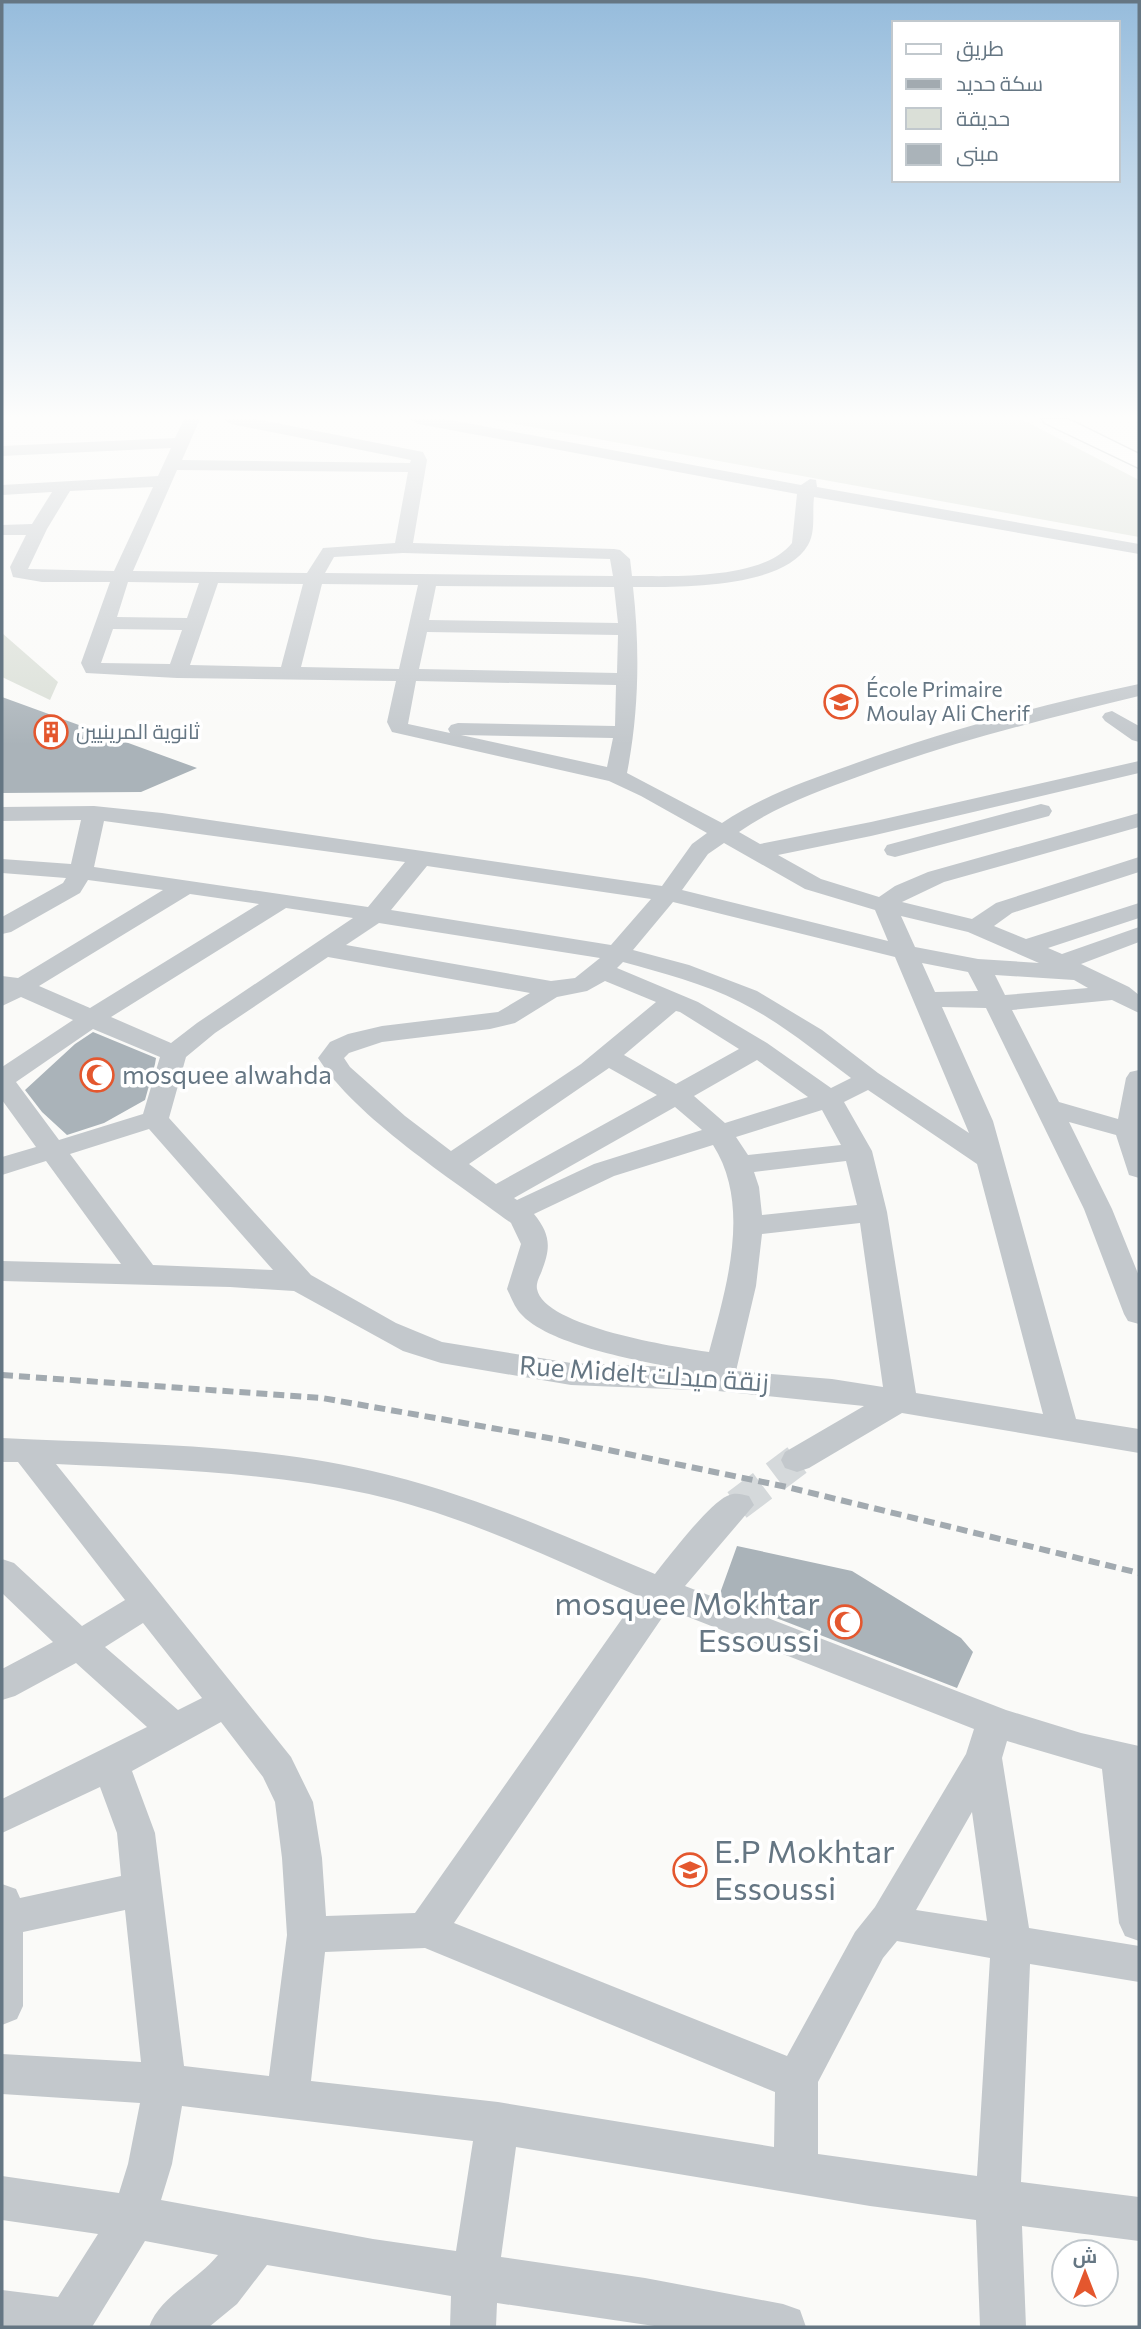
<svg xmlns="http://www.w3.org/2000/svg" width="1141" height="2329" viewBox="0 0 1141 2329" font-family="Commissioner,Cairo,sans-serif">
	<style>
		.green { fill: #dadfd7 }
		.building { fill: #aab3b9 }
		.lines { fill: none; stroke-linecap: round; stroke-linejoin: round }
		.minor-tunnel { stroke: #d5d9db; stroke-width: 32; stroke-dasharray: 32 16; stroke-linecap: butt }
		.major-casing { stroke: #b5babe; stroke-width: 3 }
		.minor { fill: #c3c8cc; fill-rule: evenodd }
		.major { fill: #fff; fill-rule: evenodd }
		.rail { stroke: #a2aab0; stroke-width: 6; stroke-dasharray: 11 6; stroke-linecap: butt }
		.labels { text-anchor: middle; stroke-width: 7; stroke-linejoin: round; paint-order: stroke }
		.far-poi-label { font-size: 21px; fill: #657683; stroke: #fff; text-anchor: start }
		.poi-label { font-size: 26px; fill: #657683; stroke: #fff; text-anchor: start }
		.street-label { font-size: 26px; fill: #657683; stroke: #fff }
		.near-poi-label { font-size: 32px; fill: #657683; stroke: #fff; text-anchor: end }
	</style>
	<rect width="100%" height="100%" fill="#fafaf8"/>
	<!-- green -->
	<path class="green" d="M487,419H1021L1139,480V537Z
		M2,633L58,682L50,700L2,677Z"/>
	<!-- building -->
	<path class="building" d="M2,697L197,768L141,792L2,793Z
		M93,1032L156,1058L155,1064L145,1100L104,1123L67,1135L42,1112L25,1090L75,1044Z
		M737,1546L852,1571L961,1638L973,1652L957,1688L719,1596Z"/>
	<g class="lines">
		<!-- minor-tunnel -->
		<path class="minor-tunnel" d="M737,1505L797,1460"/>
		<defs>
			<path id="major" d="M1042,419H1068L1139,454V468L1045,423Z"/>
		</defs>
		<!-- major casing -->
		<use href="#major" class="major-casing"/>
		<!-- minor -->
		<path class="minor" d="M184,419H200L182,460L410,463L411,460L231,424L223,419H256L423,452L427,460L413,543L614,549L620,550L630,559L632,576C675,576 763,580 792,543L797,494L418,424L410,419H445L801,485L810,479L816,480L817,487L1139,544V554L814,497C812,513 816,531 808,545C783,589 678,587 633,587C640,649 639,712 627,773L722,823C759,798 805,781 848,766C943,731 1040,705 1139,684V696C1045,719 952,742 860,776C819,791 774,807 739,832L760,844L871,822L1139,761V773L871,836L778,855L821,879L879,897L895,886L928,872L1139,813V827L944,882L902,902L972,919L996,903L1139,857V872L1012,913L994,926L1026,939L1139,903V918L1048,948L1062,954L1139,927V942L1081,964L1129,987L1139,995V1013L1112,1000L1012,1010L1059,1102L1118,1119L1126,1078L1130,1072L1139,1070V1178L1129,1175L1116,1135L1069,1122L1112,1209L1139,1276V1324L1128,1321L1124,1314L1084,1209L986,1008L942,1007L993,1121L1076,1419L1139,1429V1453L902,1413L809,1468L797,1472L785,1468L781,1460L785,1452L864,1406L718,1391L571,1385L441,1363L403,1351L294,1291L230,1287L2,1281V1261L121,1264L46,1161L2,1175V1157L36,1147L2,1100V1067L73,1020L21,997L2,1006V976L18,978L163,890L88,880L80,893L11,932L2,934V917L63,883L66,878L2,873V859L71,864L81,820L2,821V807L94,806L162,813L662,886L692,844L707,833L641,796L609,781L392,732L387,722L396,681L177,678L86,673L81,663L110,582H42L13,577L10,567L26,535H2V525L32,524L52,492L2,495V485L158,476L171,448L2,456V446L175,438ZM177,470L407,472H408L395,543L323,548L307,573L133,571ZM153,487L114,571L28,569L47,529L70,491ZM403,553L610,559L613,576L325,573L334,557ZM128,582L199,583L187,618L117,617ZM218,583L303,584L281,667L190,665ZM322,584L418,585L399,669L301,667ZM436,586L614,587L618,623L429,620ZM113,629L182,630L170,664L101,663ZM427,632L618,635L617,673L419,669ZM416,681L616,685L615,726L458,723L451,725L448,729L450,733L408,724ZM461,735L613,738L607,767ZM104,821L405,862L368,907L94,867ZM724,843L805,889L875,910L888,941L682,890L708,854ZM427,866L651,899L611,945L391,910ZM190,894L259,904L90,1008L39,986ZM673,902L895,957L969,1133L878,1073L822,1030L757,991L689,965L633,950ZM286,908L353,918L197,1023L171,1043L111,1017ZM901,916L968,932L1039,963L978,959L915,947ZM379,923L600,958L575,978L551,981L346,945ZM328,957L530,993L498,1012L382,1026L348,1034L330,1042L318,1058C356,1118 453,1180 511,1223L521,1244L507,1289C511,1297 514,1306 520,1313C547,1344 631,1359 671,1367L571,1363L442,1342L396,1323L311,1275L169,1118L186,1057L215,1033ZM623,962C662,973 703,983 740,1002C780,1022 815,1051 851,1078L831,1088L767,1043L698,1002L617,968ZM922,963L968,972L978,991L935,992ZM995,975L1074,980L1088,988L1005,995ZM605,981L656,1002L581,1064L451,1151L405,1116L350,1067L344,1058L349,1053L382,1042L490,1029L515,1023L557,997L587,991ZM676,1011L680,1012L739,1049L676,1084L624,1055ZM93,1029L160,1057L143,1114L59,1140L16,1082ZM757,1060L808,1097L725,1123L694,1096ZM609,1068L657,1095L496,1184L469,1164ZM868,1090L977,1164L1043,1414L916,1393L887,1212L872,1151L844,1102ZM675,1107L702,1130L594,1164L517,1200L514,1198ZM822,1110L841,1145L748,1155L736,1137ZM149,1129L273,1270L153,1265L70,1154ZM713,1145C752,1206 726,1288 709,1352C676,1347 544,1327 537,1289C536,1284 539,1277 541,1273C551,1248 551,1235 534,1214L614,1176ZM846,1161L857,1205L762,1215L759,1187L754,1172ZM860,1223L883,1387L832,1379L736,1371L756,1286L762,1234Z
			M1112,711L1139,726V742L1132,740L1105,721L1102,717L1105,713Z
			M1041,804L1049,806L1052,811L1049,816L895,857L887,855L884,850L887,845Z
			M2,1438C125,1444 251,1443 372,1471C470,1493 562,1535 655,1574C670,1555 708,1505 727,1496C735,1492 741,1494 749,1496L754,1505L685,1586L1006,1710L1081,1733L1139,1746V1941L1125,1936L1119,1923L1102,1769L1007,1741L1002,1758L1029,1928L1139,1946V1982L1030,1964L1021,2182L1139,2197V2241L1022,2226L1026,2327H980L976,2220L870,2206L516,2147L501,2257L645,2278L783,2304L800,2310L806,2327H661L497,2303L496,2327H450L451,2296L267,2265L237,2304L209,2327H149C160,2296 197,2281 218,2255L145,2241L92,2327H2V2290L58,2297L98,2234L2,2220V2176L119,2193L128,2164L140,2103L2,2094V2054L141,2062L125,1910L23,1932V2006L17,2019L2,2025V1884L16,1889L20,1898L121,1876L117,1833L100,1787L2,1833V1799L147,1727L76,1663L15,1696L2,1700V1669L53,1642L2,1593V1559L14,1563L82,1626L125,1600L18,1462H2ZM56,1464C161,1469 266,1472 369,1494C463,1515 551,1558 638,1596L415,1913L326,1916L322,1858L313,1802L291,1757ZM668,1609L974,1729L966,1754L875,1907L855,1932L787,2056L454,1923ZM143,1623L202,1698L178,1710L105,1647ZM221,1722L263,1777L275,1802L282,1858L287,1935L269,2076L184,2066L155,1833L132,1771ZM972,1812L987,1921L916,1910ZM897,1941L990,1958L977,2176L818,2154V2082L883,1958ZM425,1948L775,2092L774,2147L498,2102L311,2081L325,1952ZM182,2106L473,2141L456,2251L373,2239L161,2200L172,2164Z"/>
		<!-- major -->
		<use href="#major" class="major"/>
		<!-- rail -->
		<path class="rail" d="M2,1375L322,1398L560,1440L787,1487L1139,1573"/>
	</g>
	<!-- sky -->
	<linearGradient id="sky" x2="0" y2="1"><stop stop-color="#96bcdc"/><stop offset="0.56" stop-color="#fdfdfc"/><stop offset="1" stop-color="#fdfdfc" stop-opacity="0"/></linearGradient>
	<rect width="1141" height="745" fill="url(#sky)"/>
	<!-- icons -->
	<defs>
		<symbol id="school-ring" viewBox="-11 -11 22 22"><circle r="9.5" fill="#fff" stroke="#e4572e" stroke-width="1.5"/><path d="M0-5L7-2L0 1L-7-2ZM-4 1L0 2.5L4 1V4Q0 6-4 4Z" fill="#e4572e"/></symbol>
		<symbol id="building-ring" viewBox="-11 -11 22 22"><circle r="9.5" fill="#fff" stroke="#e4572e" stroke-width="1.5"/><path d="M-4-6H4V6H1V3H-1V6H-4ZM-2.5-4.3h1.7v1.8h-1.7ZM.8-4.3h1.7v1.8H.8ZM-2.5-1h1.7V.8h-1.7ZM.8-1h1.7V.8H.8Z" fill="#e4572e"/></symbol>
		<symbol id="mosque-ring" viewBox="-11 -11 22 22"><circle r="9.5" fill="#fff" stroke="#e4572e" stroke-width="1.5"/><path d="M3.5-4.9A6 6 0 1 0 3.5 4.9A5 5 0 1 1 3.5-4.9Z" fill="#e4572e"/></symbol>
	</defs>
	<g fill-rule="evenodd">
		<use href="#school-ring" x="822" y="683" width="38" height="38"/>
		<use href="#building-ring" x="32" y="713" width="38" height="38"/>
		<use href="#mosque-ring" x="78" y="1056" width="38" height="38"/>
		<use href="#mosque-ring" x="826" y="1603" width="38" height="38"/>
		<use href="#school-ring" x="671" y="1851" width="38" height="38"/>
	</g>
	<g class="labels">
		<!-- far-poi labels -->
		<g class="far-poi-label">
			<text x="866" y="697">École Primaire<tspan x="866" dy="24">Moulay Ali Cherif</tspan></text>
			<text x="76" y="739">ثانوية المرينيين</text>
		</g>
		<!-- poi labels -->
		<g class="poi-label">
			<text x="122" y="1084">mosquee alwahda</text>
		</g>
		<!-- street labels -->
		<g class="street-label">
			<text transform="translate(644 1374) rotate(4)" y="9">Rue Midelt زنقة ميدلت</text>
		</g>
		<!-- near-poi labels -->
		<g class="near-poi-label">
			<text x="820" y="1615">mosquee Mokhtar<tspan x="820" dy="37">Essoussi</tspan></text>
			<text x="714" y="1863" text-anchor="start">E.P Mokhtar<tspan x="714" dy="37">Essoussi</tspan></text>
		</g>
	</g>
	<!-- border -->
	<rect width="1141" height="2329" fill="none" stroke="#657683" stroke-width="7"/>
	<!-- legend -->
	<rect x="892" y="21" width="228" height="161" fill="#ffffff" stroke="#c1c8cd" stroke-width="2"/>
	<rect x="906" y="44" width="35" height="10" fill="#ffffff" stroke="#c1c8cd" stroke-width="2"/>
	<text x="956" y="56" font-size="21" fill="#657683">طريق</text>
	<rect x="906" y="79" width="35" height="10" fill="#a2aab0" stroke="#c1c8cd" stroke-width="2"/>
	<text x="956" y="91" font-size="21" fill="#657683">سكة حديد</text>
	<rect x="906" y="108" width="35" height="21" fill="#dadfd7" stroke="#c1c8cd" stroke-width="2"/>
	<text x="956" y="126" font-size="21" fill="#657683">حديقة</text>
	<rect x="906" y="144" width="35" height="21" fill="#aab3b9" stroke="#c1c8cd" stroke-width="2"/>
	<text x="956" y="161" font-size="21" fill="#657683">مبنى</text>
	<!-- north arrow -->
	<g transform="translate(1085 2273)"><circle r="33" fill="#ffffff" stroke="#c1c8cd" stroke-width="2"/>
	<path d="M0-5L12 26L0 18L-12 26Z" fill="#e4572e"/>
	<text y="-10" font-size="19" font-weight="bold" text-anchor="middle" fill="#657683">ش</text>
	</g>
</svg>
